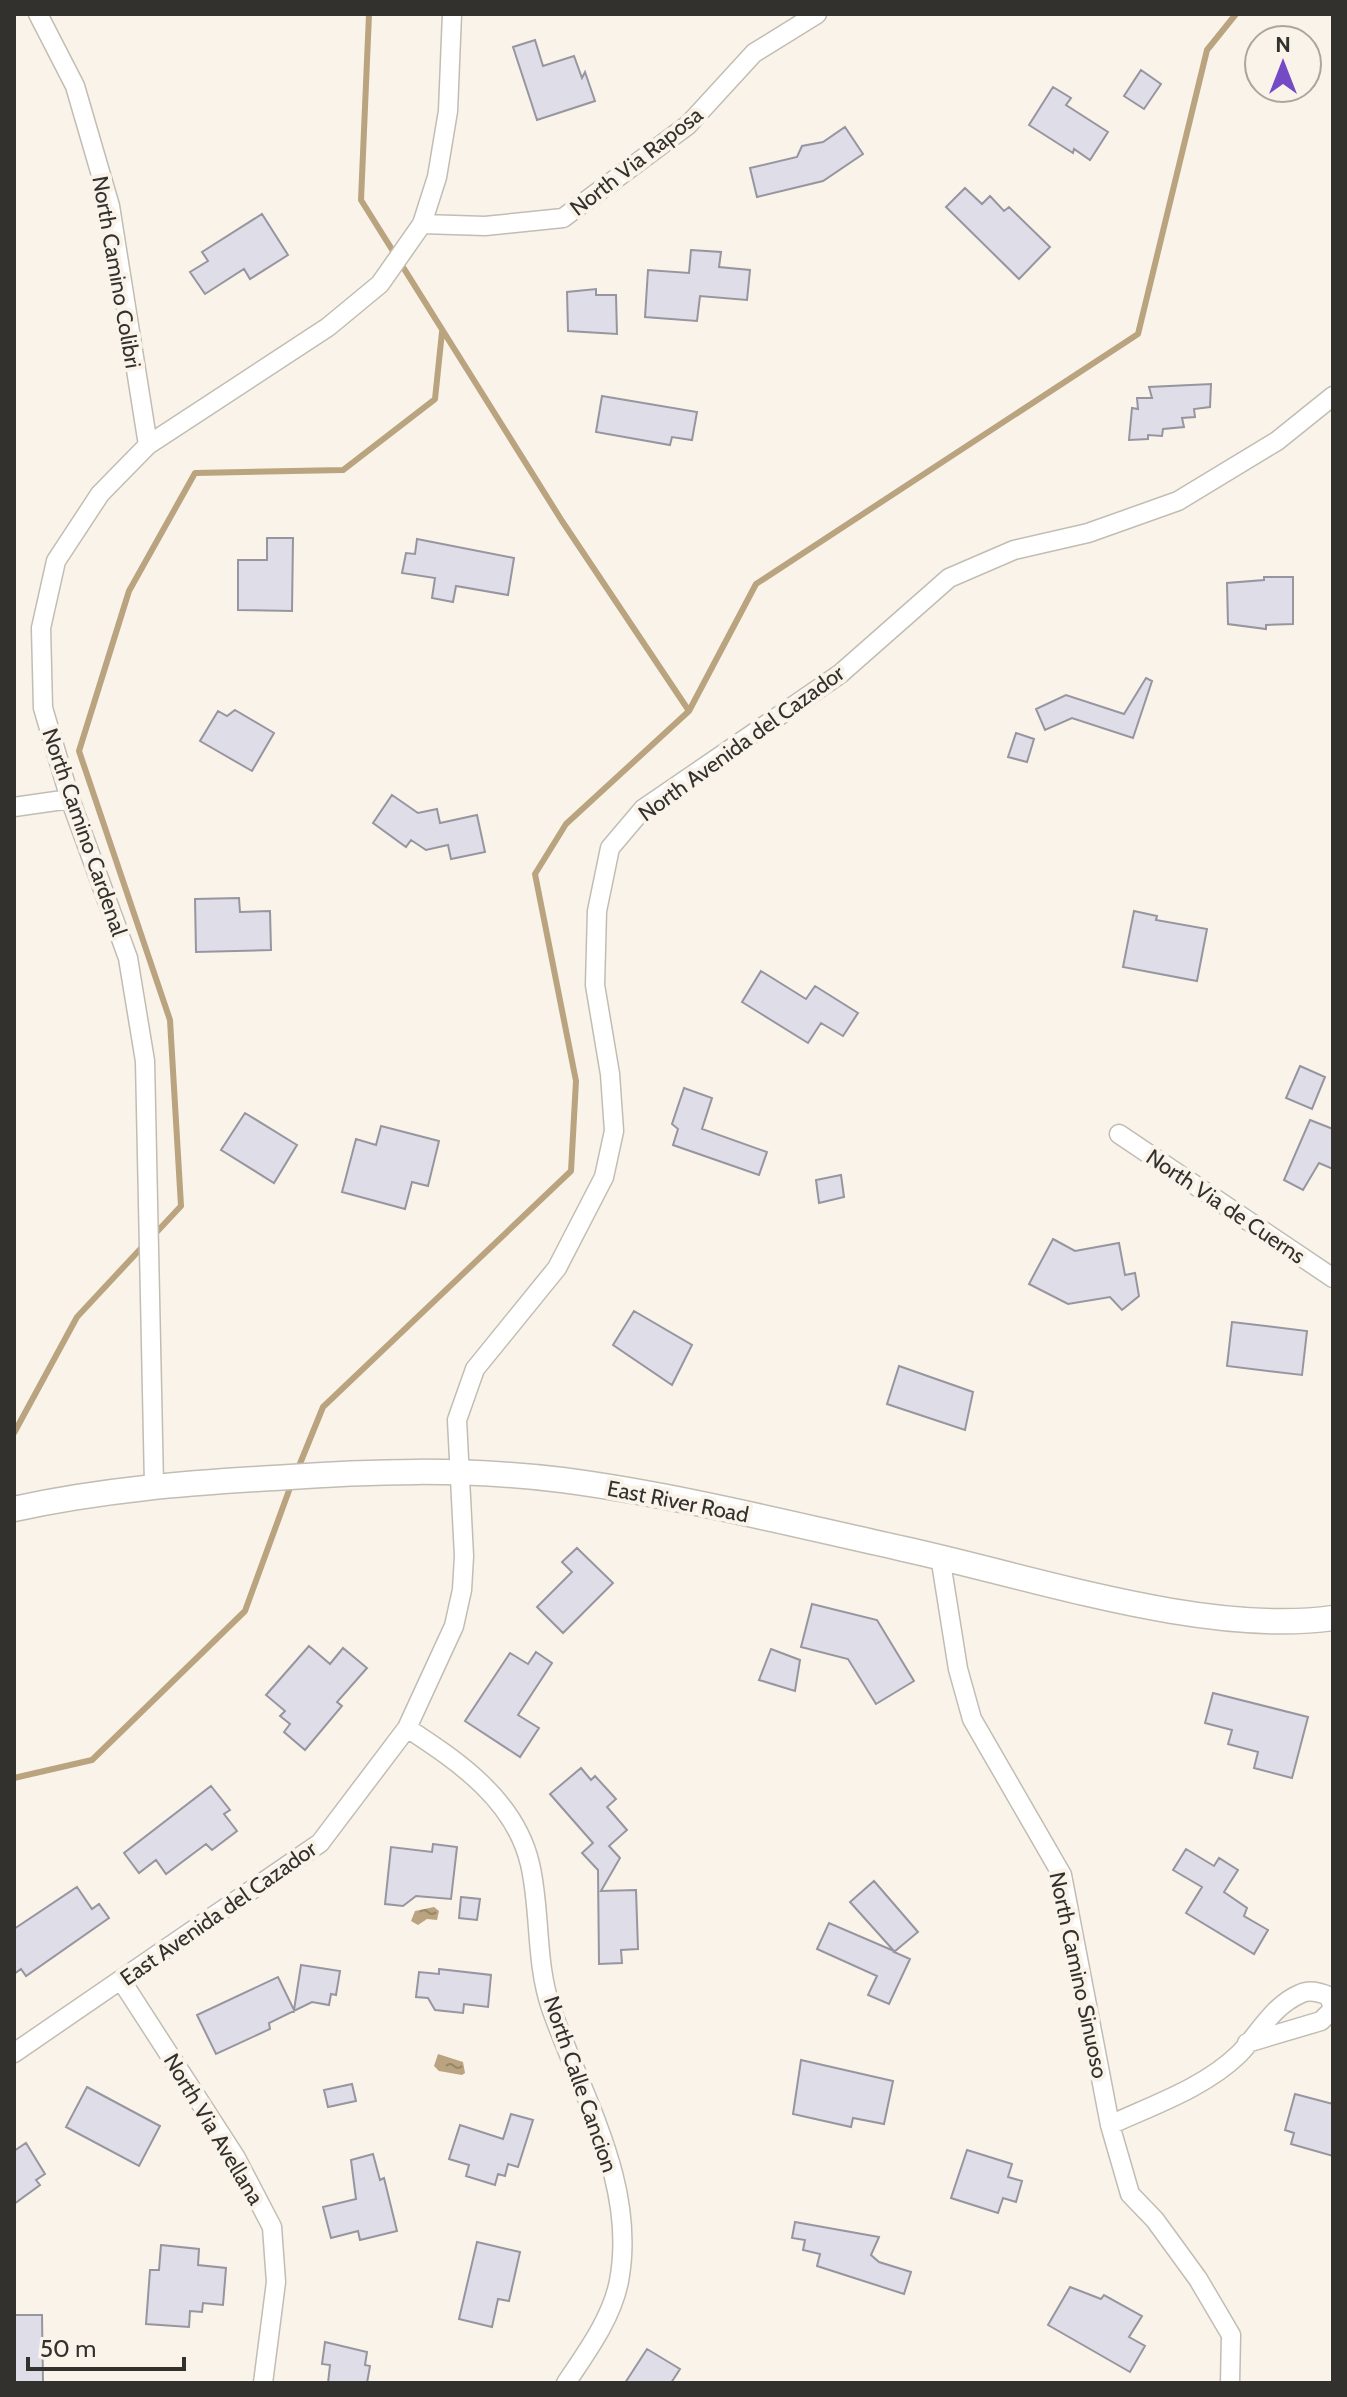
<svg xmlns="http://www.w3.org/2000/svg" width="1347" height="2397" viewBox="0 0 1347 2397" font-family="Cabin,sans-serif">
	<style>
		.water { fill: url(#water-ripples) }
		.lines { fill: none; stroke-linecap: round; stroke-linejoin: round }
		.stream { stroke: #b9a47f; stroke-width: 6 }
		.building { fill: #dfdde8; stroke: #97959f; stroke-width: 2 }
		.minor-casing { stroke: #c2bdb3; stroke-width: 21 }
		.tertiary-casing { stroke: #c2bdb3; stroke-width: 27 }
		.minor { stroke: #fff; stroke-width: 18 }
		.tertiary { stroke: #fff; stroke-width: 24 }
		.labels { text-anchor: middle; stroke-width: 8; stroke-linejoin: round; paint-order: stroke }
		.street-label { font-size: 22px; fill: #33312d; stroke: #f9f3e9 }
	</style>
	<defs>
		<pattern id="water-ripples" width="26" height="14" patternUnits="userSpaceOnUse" patternTransform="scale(2)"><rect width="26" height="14" fill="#b9a47f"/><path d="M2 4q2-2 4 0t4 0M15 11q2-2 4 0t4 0" fill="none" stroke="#978668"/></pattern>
	</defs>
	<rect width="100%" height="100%" fill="#f9f3e9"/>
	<!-- water -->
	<path class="water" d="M434,1907L439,1911L437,1920L427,1919L418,1925L411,1921L415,1911Z
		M438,2054L463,2062L465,2073L462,2075L439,2071L434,2066Z"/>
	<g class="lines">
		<!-- stream -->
		<path class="stream" d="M689,711L756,584L1138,334L1207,50L1236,14
			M153,1236L181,1206L170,1020L79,751L129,591L195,473L343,470L435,399L442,332
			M14,1433L77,1317L145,1244
			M297,1471L323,1407L571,1171L576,1081L535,874L566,824L689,711L562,521L361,200L369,14
			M14,1778L92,1760L245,1611L291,1485"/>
	</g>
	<!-- building -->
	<path class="building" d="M535,40L543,66L574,56L582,78L585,72L595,101L537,120L513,47Z
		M1141,70L1161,84L1144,109L1124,96Z
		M1053,87L1071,98L1066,105L1108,132L1090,160L1074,149L1073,153L1029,125Z
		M845,127L863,154L823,181L757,197L750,168L797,157L802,146L823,142Z
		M965,188L982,204L990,196L1004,211L1009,207L1050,247L1019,279L946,207Z
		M262,214L288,255L250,279L244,269L205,294L190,272L208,261L202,252Z
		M691,250L721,252L719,267L750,270L747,300L700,296L697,321L645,317L648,270L689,273Z
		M596,289V295H616L617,334L568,331L567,292Z
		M1211,384L1210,407L1194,409L1195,417L1182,418L1184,427L1163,429L1162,436L1148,435V439L1129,440L1132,408L1138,409L1137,398H1152L1149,387Z
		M602,396L697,412L692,440L672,437L670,445L596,432Z
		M267,538H293L292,611L238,610V560H267Z
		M417,539L514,558L508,595L456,586L453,602L432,598L435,578L402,573L406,553L415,554Z
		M1264,577H1293V624L1266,625V629L1228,624L1227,583L1264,580Z
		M1146,678L1152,681L1133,738L1072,718L1045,730L1036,709L1066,695L1124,714Z
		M235,710L274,733L252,771L200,741L218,711L227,716Z
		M1016,733L1034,739L1027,762L1008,757Z
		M392,795L418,813L437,809L440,823L477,815L485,852L451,859L448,845L426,850L411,840L406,847L373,823Z
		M239,898L240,912L270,911L271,950L196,952L195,899Z
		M1134,911L1157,916L1156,920L1207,929L1197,981L1123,967Z
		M761,971L806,999L815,986L858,1013L843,1036L821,1023L808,1043L742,1002Z
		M1300,1066L1325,1077L1312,1109L1286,1098Z
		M684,1088L712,1098L702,1129L767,1152L759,1175L673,1145L678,1129L672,1124Z
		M245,1113L297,1145L274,1183L221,1150Z
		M1310,1120L1333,1129V1169L1319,1163L1303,1190L1284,1180Z
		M381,1126L439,1141L428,1186L412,1182L405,1209L342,1192L356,1139L376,1145Z
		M841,1175L844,1197L819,1203L816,1180Z
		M1053,1239L1075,1251L1119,1243L1125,1275L1135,1273L1139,1296L1122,1310L1110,1297L1068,1304L1029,1284Z
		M634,1311L692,1345L672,1385L613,1345Z
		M1232,1322L1307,1331L1302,1375L1227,1366Z
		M899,1366L973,1392L965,1430L887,1404Z
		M577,1548L613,1583L563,1633L537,1607L572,1572L562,1562Z
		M812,1604L877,1620L914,1681L876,1704L848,1659L801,1647Z
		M309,1646L330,1664L343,1648L367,1668L337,1702L342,1706L305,1750L284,1732L290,1724L280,1716L285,1711L266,1695Z
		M771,1649L800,1660L795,1691L759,1680Z
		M536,1652L552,1663L518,1715L539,1728L520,1757L465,1721L510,1653L528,1664Z
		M1213,1693L1308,1717L1292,1778L1254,1768L1258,1752L1228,1744L1232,1730L1205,1723Z
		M581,1768L591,1780L595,1776L616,1799L607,1807L627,1830L609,1846L620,1858L601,1891L636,1890L638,1949L621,1950L622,1963L599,1964L598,1870L582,1853L593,1843L550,1794Z
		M211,1786L230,1810L224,1814L237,1831L212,1850L206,1844L166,1874L156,1860L139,1873L124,1853Z
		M433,1844L457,1847L451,1899L416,1896L403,1906L385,1904L391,1847L432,1852Z
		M1186,1849L1214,1866L1219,1858L1238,1870L1224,1892L1247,1908L1244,1916L1268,1930L1254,1954L1186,1913L1202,1887L1173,1870Z
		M874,1881L918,1932L894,1952L910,1959L889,2004L868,1995L877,1976L817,1949L829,1923L894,1951L850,1902Z
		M77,1887L92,1909L99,1904L109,1918L26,1976L21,1969L14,1974V1929Z
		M461,1897L480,1899L477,1920L459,1918Z
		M301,1965L340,1971L336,1995L331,1994L329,2005L312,2002L269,2023L270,2029L216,2054L197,2015L278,1977L294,2010Z
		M439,1969L491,1975L488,2007L464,2004L463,2013L435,2010L428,1998L416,1997L419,1972L439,1974Z
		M801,2060L893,2081L884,2124L853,2118L851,2127L793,2114Z
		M352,2084L356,2101L328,2107L324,2090Z
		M87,2087L160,2126L139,2166L66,2127Z
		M1295,2094L1333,2104V2156L1291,2144L1294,2133L1285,2130Z
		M511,2114L533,2120L518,2167L508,2164L505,2176L498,2174L495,2185L466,2176L469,2165L449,2159L460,2125L503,2139Z
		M26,2143L45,2174L36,2180L40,2185L14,2204V2151Z
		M967,2150L1012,2164L1008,2177L1022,2181L1016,2202L1003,2198L998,2213L951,2198Z
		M373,2154L380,2180L384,2178L397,2231L360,2240L358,2231L331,2238L323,2207L356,2199L351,2160Z
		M795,2222L879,2237L871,2255L879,2262L911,2272L904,2294L817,2266L820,2254L803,2250L805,2240L792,2238Z
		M477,2242L520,2252L509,2301L498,2299L492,2327L459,2319Z
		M161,2245L199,2249L198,2265L226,2268L223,2305L203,2303L202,2312L190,2311L189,2327L146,2324L150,2270H159Z
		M1070,2287L1101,2299L1104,2295L1142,2316L1129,2337L1145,2346L1130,2372L1048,2325Z
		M14,2315H42L43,2383H14Z
		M325,2342L367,2352L365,2365L370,2366L367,2383H328L330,2365L322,2364Z
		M647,2349L680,2369L671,2383H625Z"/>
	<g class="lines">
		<defs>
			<path id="minor" d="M38,14L75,86L110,206L148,445
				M422,224L485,226L563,218L688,125L754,53L817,14
				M14,807L70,799
				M1119,1134L1333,1278
				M154,1485L145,1061L128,958L70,799L43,708L41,628L56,561L100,494L148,445L328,327L380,284L422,224L437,177L448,111L452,14
				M940,1556L958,1669L972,1719L1062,1875L1110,2125L1130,2194L1155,2220L1198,2279L1231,2335L1230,2383
				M407,1728C459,1762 515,1800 530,1864C541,1911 535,1962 551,2008C582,2097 637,2184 619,2281C612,2318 586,2353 566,2383
				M121,1980L236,2158L272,2227L276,2282L263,2383
				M14,2053L320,1843L407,1728L454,1626L462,1590L464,1556L457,1420L475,1369L557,1268L604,1177L614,1131L610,1074L595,985L597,911L610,848L643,809L840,674L949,578L1014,550L1088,533L1178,501L1277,441L1333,396
				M1110,2125C1153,2105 1204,2088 1239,2054C1259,2034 1272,2006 1300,1994C1309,1989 1319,1992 1329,1996L1333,2009L1321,2021L1247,2043"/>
			<path id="tertiary" d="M14,1509C100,1490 186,1483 274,1478C370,1471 465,1468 562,1480C677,1495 791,1524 904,1549C1032,1577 1205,1636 1333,1618"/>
		</defs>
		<!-- minor casing -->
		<use href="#minor" class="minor-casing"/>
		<!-- tertiary casing -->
		<use href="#tertiary" class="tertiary-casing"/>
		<!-- minor -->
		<use href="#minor" class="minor"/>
		<!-- tertiary -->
		<use href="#tertiary" class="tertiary"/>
	</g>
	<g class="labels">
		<!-- street labels -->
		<g class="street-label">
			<text transform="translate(636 161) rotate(-38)" y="8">North Via Raposa</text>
			<text transform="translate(117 272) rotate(80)" y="8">North Camino Colibri</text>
			<text transform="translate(741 743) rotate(-36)" y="8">North Avenida del Cazador</text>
			<text transform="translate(85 832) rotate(71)" y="8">North Camino Cardenal</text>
			<text transform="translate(1226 1206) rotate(34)" y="8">North Via de Cuerns</text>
			<text transform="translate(678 1501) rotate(11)" y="8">East River Road</text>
			<text transform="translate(218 1913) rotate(-35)" y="8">East Avenida del Cazador</text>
			<text transform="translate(1079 1975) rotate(78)" y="8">North Camino Sinuoso</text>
			<text transform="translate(581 2084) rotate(71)" y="8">North Calle Cancion</text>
			<text transform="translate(214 2129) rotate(59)" y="8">North Via Avellana</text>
		</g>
	</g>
	<!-- border -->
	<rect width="1347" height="2397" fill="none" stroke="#33312d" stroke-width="32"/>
	<!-- north arrow -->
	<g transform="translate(1283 64)"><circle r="38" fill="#f9f3e9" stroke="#aaa59e" stroke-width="2"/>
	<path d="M0-6L14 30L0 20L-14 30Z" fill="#744bc4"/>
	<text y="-12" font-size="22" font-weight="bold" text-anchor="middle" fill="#33312d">N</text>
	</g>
	<!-- scale -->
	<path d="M28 2357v12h156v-12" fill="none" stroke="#33312d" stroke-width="4"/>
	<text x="40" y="2357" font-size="24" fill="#33312d" stroke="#f9f3e9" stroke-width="6" paint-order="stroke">50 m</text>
</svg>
